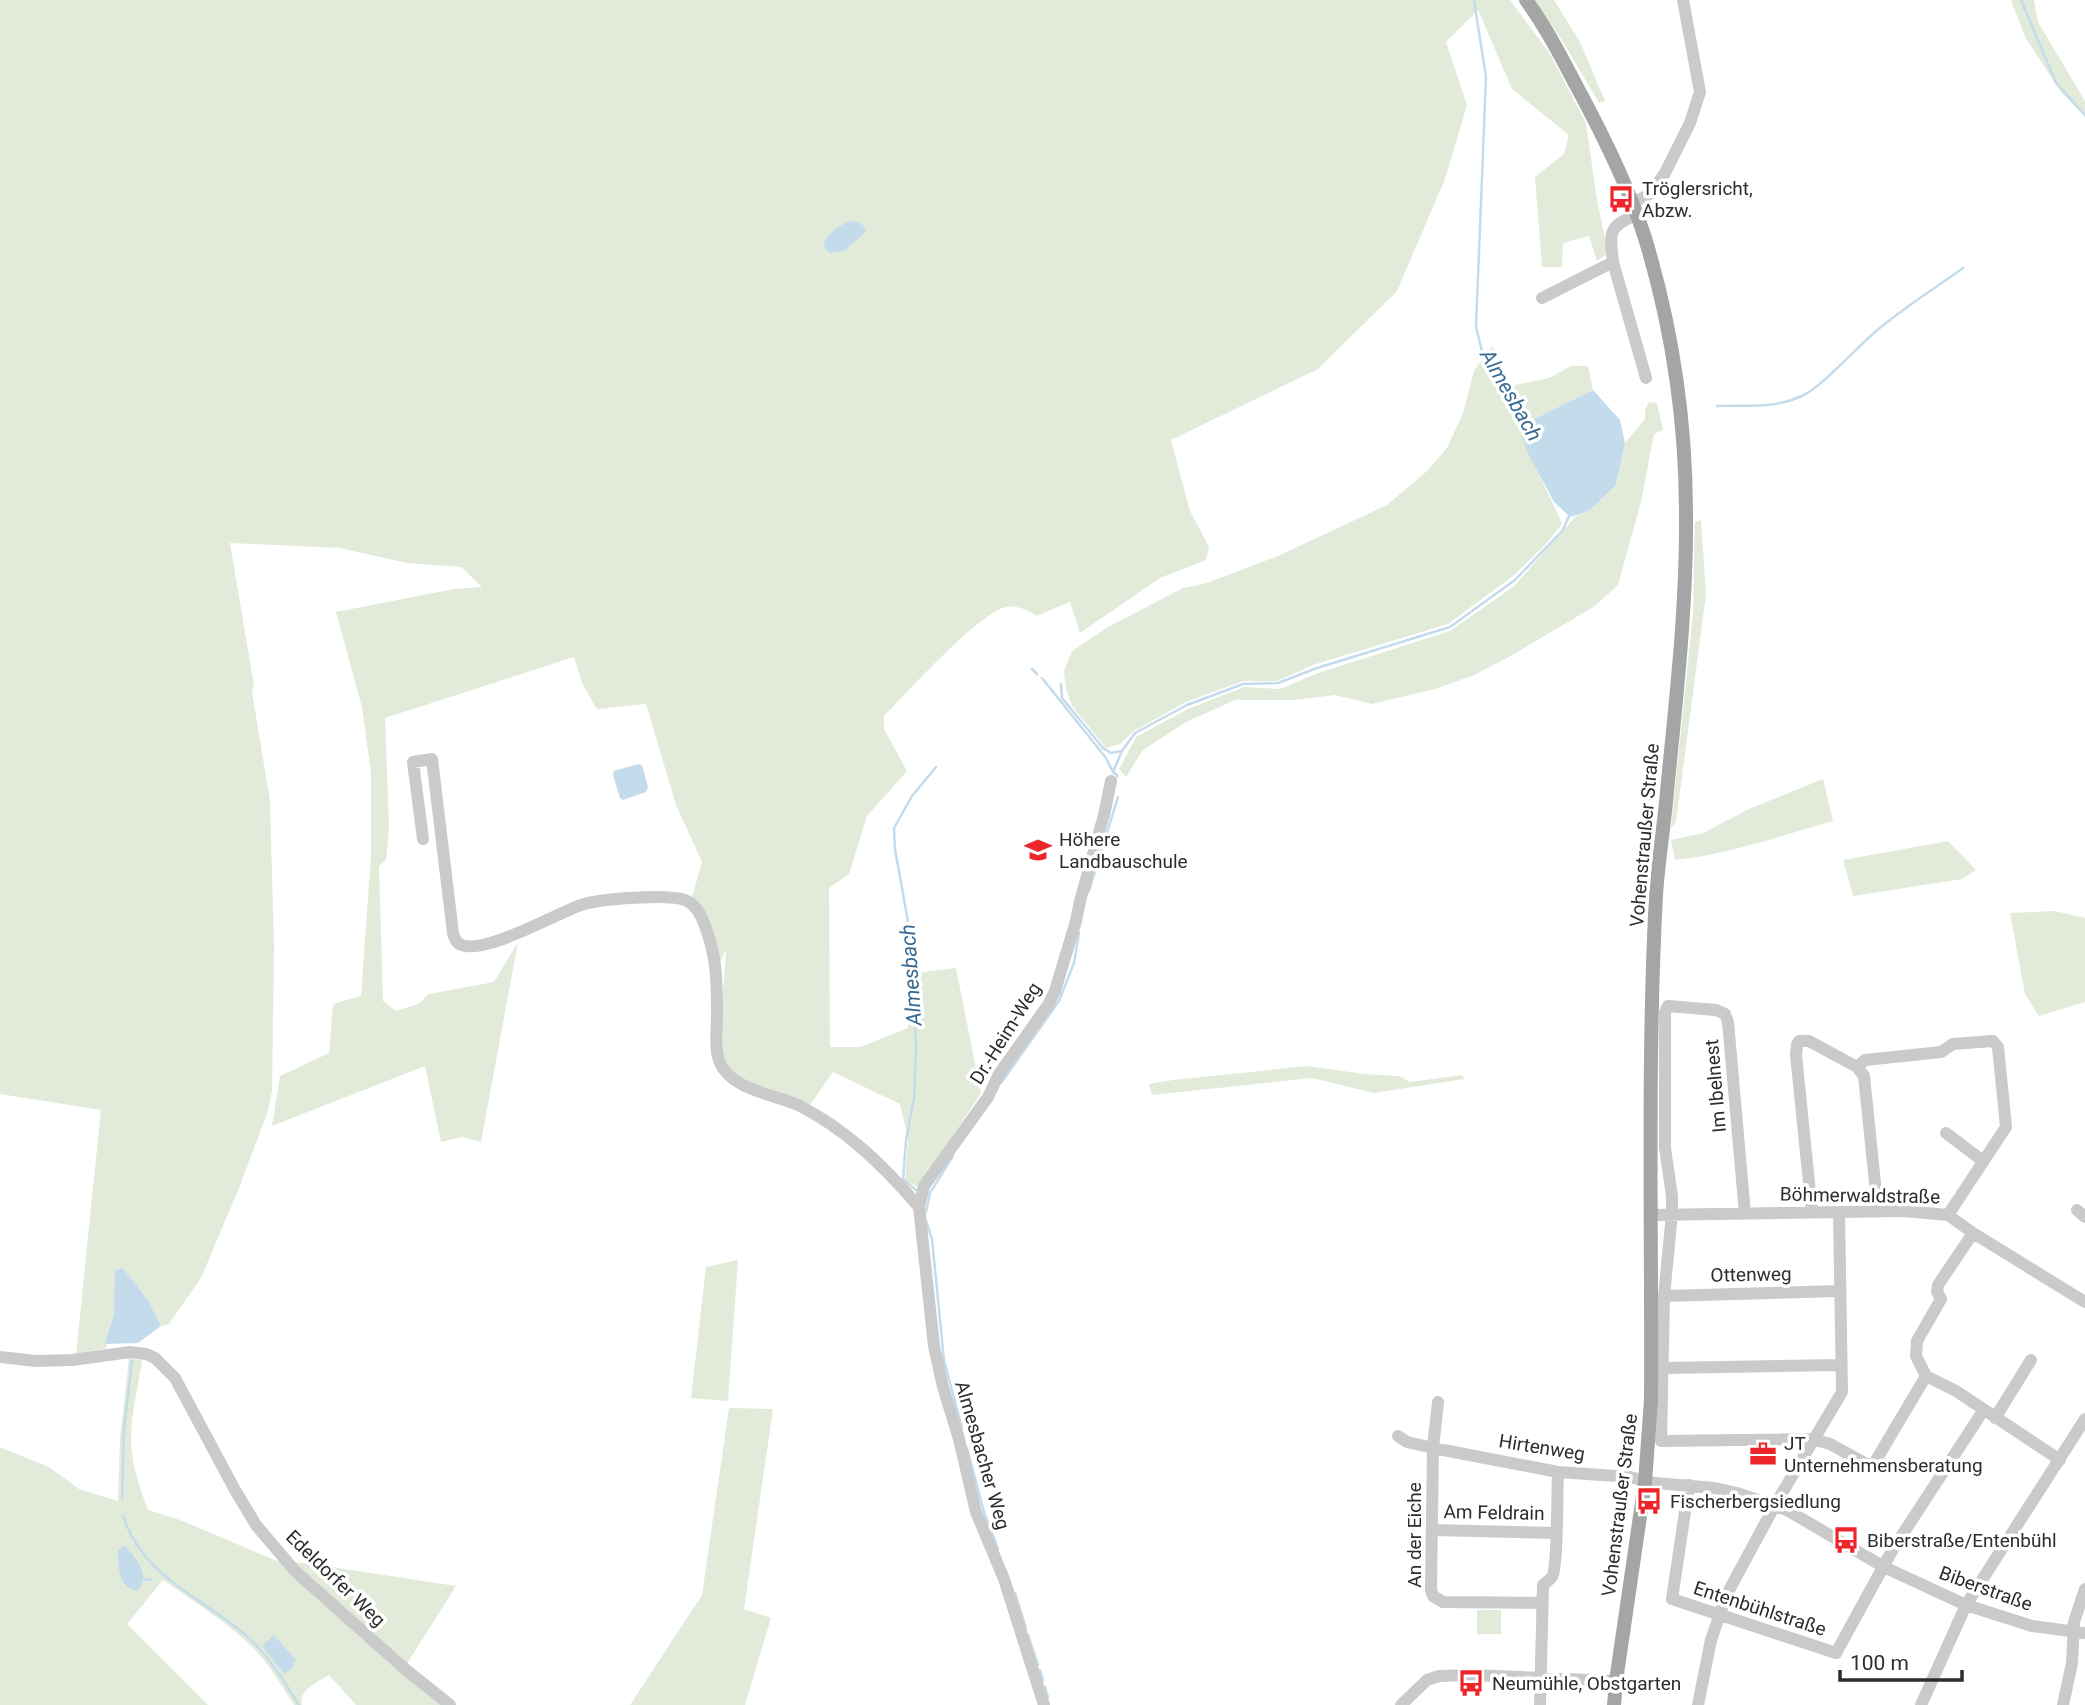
<svg xmlns="http://www.w3.org/2000/svg" width="2085" height="1705" viewBox="0 0 2085 1705" font-family="Roboto,sans-serif">
	<style>
		.green { fill: #e2ebd9 }
		.water { fill: #c4dbec }
		.lines { fill: none; stroke-linecap: round; stroke-linejoin: round }
		.stream { stroke: #c4dbec; stroke-width: 2.5 }
		.minor { stroke: #cacaca; stroke-width: 12 }
		.major { stroke: #a5a5a5; stroke-width: 14 }
		.labels { text-anchor: middle; stroke-width: 7; stroke-linejoin: round; paint-order: stroke }
		.poi-label { font-size: 19px; fill: #2d2d2d; stroke: #fff; text-anchor: start }
		.street-label { font-size: 19px; fill: #2d2d2d; stroke: #fff }
		.water-label { font-size: 21px; font-style: italic; fill: #376a92; stroke: #fff }
	</style>
	<rect width="100%" height="100%" fill="#fff"/>
	<!-- green -->
	<path class="green" d="M0,0H1510L1550,54L1586,123L1597,200L1608,253L1597,261L1589,236L1563,243L1562,267H1542L1535,177L1564,154L1569,135L1512,89L1478,10L1446,42L1467,105L1445,179L1397,291L1318,369L1171,440L1190,511L1209,547L1206,560L1160,578L1080,633L1070,602L1037,616C1028,610 1017,605 1006,607C977,614 908,692 884,716V729L907,771L867,816L849,874L829,888L830,1047H860L908,1028L907,974L956,968L981,1093L919,1188L905,1180L908,1138L900,1104L833,1072L810,1105L739,1078L725,1065L719,1047L726,950L714,975L707,934L691,901L702,862L676,805L646,704L597,709L582,683L574,657L385,718L389,828L386,860L379,866L383,1001L396,1011L418,1004L429,994L494,982L518,942L481,1142L462,1137L441,1142L425,1066L272,1126L280,1076L329,1053L333,1004L361,996L371,856V773L362,707L336,612L454,589L482,587L461,567L407,563L340,548L230,543L254,686L252,692L270,801L274,947L272,1091L268,1111L239,1188L201,1278L168,1325L161,1326L148,1300L123,1268L116,1270L114,1314L106,1339L107,1348L76,1354L101,1110L0,1094Z
		M1534,0H1554L1580,42L1605,101L1599,103L1562,40Z
		M2011,0H2034L2038,22L2085,101V117L2061,92L2025,37Z
		M1492,346L1511,386L1549,378L1571,366H1588L1593,390L1530,421L1522,437C1533,467 1550,494 1562,524L1545,545L1513,576L1448,624L1316,664L1277,681H1243L1186,702L1134,731L1120,744L1106,748L1072,706L1066,689L1064,671L1072,651L1108,627L1183,588L1204,584L1278,556L1387,505L1427,471L1447,448L1463,413L1474,371Z
		M1649,402L1657,403L1663,430L1654,434L1641,502L1618,585L1595,606L1509,657L1474,675L1435,689L1372,704L1335,695L1293,700H1235L1186,722L1143,750L1126,777L1119,769L1136,737L1188,709L1244,687L1280,689L1318,673L1450,631L1514,586L1576,516L1589,511L1616,485L1625,443L1645,419V410Z
		M1701,520L1706,594L1676,822L1671,828L1693,613L1695,522Z
		M1823,779L1833,821C1781,836 1729,854 1675,860L1671,840L1703,833L1749,809Z
		M1948,841L1976,870L1962,879L1853,896L1843,860Z
		M2055,911L2085,918V1002L2039,1016L2025,994L2010,913Z
		M1307,1066L1364,1074L1399,1076L1410,1082L1462,1075L1465,1079L1374,1093L1312,1078L1152,1095L1149,1084L1173,1080Z
		M738,1260L728,1401L691,1398L706,1267Z
		M129,1358L142,1361C138,1388 130,1417 131,1445C133,1468 140,1489 148,1510L180,1520L277,1561L305,1563L456,1586L403,1670L443,1705H356L329,1675C318,1682 298,1690 302,1705H294C280,1684 267,1660 248,1643C222,1619 192,1600 163,1580L127,1624L208,1705H0V1447L49,1467L79,1489L118,1501L120,1439Z
		M729,1408L773,1409L744,1609L771,1618L745,1705H630L702,1595Z
		M1477,1610H1501V1634H1477Z"/>
	<!-- water -->
	<path class="water" d="M856,221L863,225L866,232L844,251L830,253L823,246C828,232 841,222 856,221Z
		M1593,390L1620,420L1625,443L1616,485L1589,511L1570,517L1554,502L1528,454L1522,437L1530,421Z
		M638,764L642,765L648,787L646,792L623,800L620,798L613,775L614,771Z
		M123,1268L148,1300L161,1326L138,1343L106,1344V1339L114,1314L115,1270Z
		M124,1545C136,1558 152,1575 137,1591C118,1587 118,1567 118,1551Z
		M274,1635L296,1660L291,1669L284,1674L262,1646Z"/>
	<g class="lines">
		<!-- stream -->
		<path class="stream" d="M1474,0L1486,77L1476,327L1482,351L1531,422
			M2021,0L2056,83L2085,115
			M1717,406C1748,405 1773,409 1802,396C1823,386 1856,348 1875,332C1903,308 1934,289 1963,268
			M1032,669L1037,674
			M1042,678L1106,758L1113,772
			M1061,684L1062,698L1103,748L1111,753L1122,751
			M1117,777V775L1113,772L1122,751L1135,733L1187,705L1243,684L1278,683L1317,668L1450,627L1515,580L1563,530L1569,516
			M1089,891L1118,797
			M1001,1083L1059,1001L1074,963L1079,933
			M916,1190L903,1179L906,1141L914,1098L916,1048L912,944L895,849L894,828L912,796L936,767
			M926,1212L930,1193L953,1156
			M926,1221L932,1239L944,1360L962,1428
			M967,1448L984,1512L998,1549
			M122,1499L124,1429L132,1361
			M123,1515C142,1579 207,1599 251,1640C270,1658 285,1683 299,1705
			M144,1579L152,1580
			M1015,1593L1026,1628
			M1028,1635L1038,1665
			M1040,1670L1043,1680
			M1045,1687L1048,1697"/>
		<!-- minor -->
		<path class="minor" d="M1632,203L1650,194L1665,173L1690,123L1700,92L1683,0
			M1636,215C1607,227 1610,233 1613,262L1646,378
			M1542,298L1613,262
			M423,839L413,762L432,759L453,933C453,935 456,941 457,942C475,961 559,912 581,905C598,899 671,893 687,901C696,905 702,917 705,926C717,957 717,983 717,1015C717,1030 714,1049 720,1063C732,1090 773,1094 798,1105C846,1129 884,1166 919,1207
			M1857,1067L1865,1060L1941,1052L1953,1044L1993,1041L1998,1047L2006,1127L1948,1215
			M1946,1133L1983,1161
			M2077,1210L2085,1217
			M1812,1212L1796,1055L1797,1044L1799,1041H1809L1857,1067L1864,1076L1878,1212
			M1745,1214L1728,1022L1725,1014L1716,1010L1668,1006L1665,1012V1148L1672,1196V1214L1664,1296L1661,1441L1813,1439L1830,1444L1872,1467L1926,1376
			M1652,1215L1904,1211L1948,1215L1973,1233L2085,1302
			M1973,1233L1938,1285L1937,1292L1941,1299L1917,1341L1916,1356L1926,1376L1956,1391L2060,1460
			M1664,1296L1839,1291
			M0,1357L36,1361L72,1360L130,1352L146,1354L155,1358L175,1378L235,1490L256,1525L295,1571L405,1669L450,1705
			M1663,1368L1840,1365
			M1438,1402L1433,1448L1431,1590L1433,1596L1443,1602L1542,1603
			M1995,1418L2031,1360
			M1398,1436L1407,1442L1433,1448L1558,1472L1630,1477L1655,1483L1715,1488L1737,1493L1787,1510L1884,1567L1966,1605L2032,1626L2085,1633
			M1689,1485L1672,1599L1836,1653L1893,1549L1983,1411
			M1432,1530L1555,1533
			M1044,1705L1004,1579L976,1512L959,1439L943,1387L934,1346L919,1207L924,1186L988,1097L999,1074L1048,1005L1055,991L1076,921L1080,901L1104,815L1111,781
			M1401,1705L1427,1680L1439,1676L1472,1675L1616,1681
			M1540,1705L1543,1585C1546,1582 1550,1580 1552,1577C1558,1568 1557,1490 1558,1472
			M1698,1705L1711,1640L1727,1594L1775,1505L1842,1392L1839,1212
			M1921,1705L1966,1605L2085,1419
			M2063,1705L2072,1663L2074,1622L2085,1589"/>
		<!-- major -->
		<path class="major" d="M1526,0C1546,27 1561,57 1577,87C1603,135 1628,185 1645,238C1672,327 1686,421 1686,515C1687,610 1675,707 1666,802C1663,833 1658,864 1656,895C1647,1063 1652,1232 1651,1400L1645,1482L1616,1681L1614,1705"/>
	</g>
	<!-- icons -->
	<defs>
		<symbol id="bus-bare" viewBox="-9 -9 18 18"><path d="M-5-6H5V4H4V6H2V4H-2V6H-4V4H-5ZM-3.5-4V0h7V-4ZM-3.5 1.2v1.5H-2V1.2ZM2 1.2v1.5H3.5V1.2Z" fill="#ed252a" stroke="#fff" stroke-width="2.5" paint-order="stroke"/></symbol>
		<symbol id="university-bare" viewBox="-9 -9 18 18"><path d="M0-5L7-2L0 1L-7-2ZM-4 1L0 2.5L4 1V4Q0 6-4 4Z" fill="#ed252a" stroke="#fff" stroke-width="2.5" paint-order="stroke"/></symbol>
		<symbol id="office-bare" viewBox="-9 -9 18 18"><path d="M-6-3h4V-5.5h4V-3h4V5H-6ZM-1-4.5V-3h2v-1.5ZM-6 0V1H6V0Z" fill="#ed252a" stroke="#fff" stroke-width="2.5" paint-order="stroke"/></symbol>
	</defs>
	<g fill-rule="evenodd">
		<use href="#bus-bare" x="1602" y="180" width="38" height="38"/>
		<use href="#university-bare" x="1019" y="831" width="38" height="38"/>
		<use href="#office-bare" x="1744" y="1435" width="38" height="38"/>
		<use href="#bus-bare" x="1630" y="1482" width="38" height="38"/>
		<use href="#bus-bare" x="1827" y="1521" width="38" height="38"/>
		<use href="#bus-bare" x="1452" y="1664" width="38" height="38"/>
	</g>
	<g class="labels">
		<!-- poi labels -->
		<g class="poi-label">
			<text x="1642" y="195">Tröglersricht,<tspan x="1642" dy="22">Abzw.</tspan></text>
			<text x="1059" y="846">Höhere<tspan x="1059" dy="22">Landbauschule</tspan></text>
			<text x="1784" y="1450">JT<tspan x="1784" dy="22">Unternehmensberatung</tspan></text>
			<text x="1670" y="1508">Fischerbergsiedlung</text>
			<text x="1867" y="1547">Biberstraße/Entenbühl</text>
			<text x="1492" y="1690">Neumühle, Obstgarten</text>
		</g>
		<!-- street labels -->
		<g class="street-label">
			<text transform="translate(1644 835) rotate(-85)" y="7">Vohenstraußer Straße</text>
			<text transform="translate(1005 1033) rotate(-58)" y="7">Dr.-Heim-Weg</text>
			<text transform="translate(1715 1086) rotate(-95)" y="7">Im Ibelnest</text>
			<text transform="translate(1860 1195) rotate(1)" y="7">Böhmerwaldstraße</text>
			<text transform="translate(1751 1274) rotate(-1)" y="7">Ottenweg</text>
			<text transform="translate(1542 1447) rotate(9)" y="7">Hirtenweg</text>
			<text transform="translate(983 1455) rotate(74)" y="7">Almesbacher Weg</text>
			<text transform="translate(1619 1505) rotate(-83)" y="7">Vohenstraußer Straße</text>
			<text transform="translate(1494 1512) rotate(1)" y="7">Am Feldrain</text>
			<text transform="translate(1414 1535) rotate(-90)" y="7">An der Eiche</text>
			<text transform="translate(336 1578) rotate(44)" y="7">Edeldorfer Weg</text>
			<text transform="translate(1986 1588) rotate(20)" y="7">Biberstraße</text>
			<text transform="translate(1760 1608) rotate(18)" y="7">Entenbühlstraße</text>
		</g>
		<!-- water labels -->
		<g class="water-label">
			<text transform="translate(1511 395) rotate(60)" y="7">Almesbach</text>
			<text transform="translate(911 975) rotate(-94)" y="7">Almesbach</text>
		</g>
	</g>
	<!-- scale -->
	<path d="M1840 1670v10h122v-10" fill="none" stroke="#2d2d2d" stroke-width="3.5"/>
	<text x="1850" y="1670" font-size="21" fill="#2d2d2d" stroke="#ffffff" stroke-width="5" paint-order="stroke">100 m</text>
</svg>
